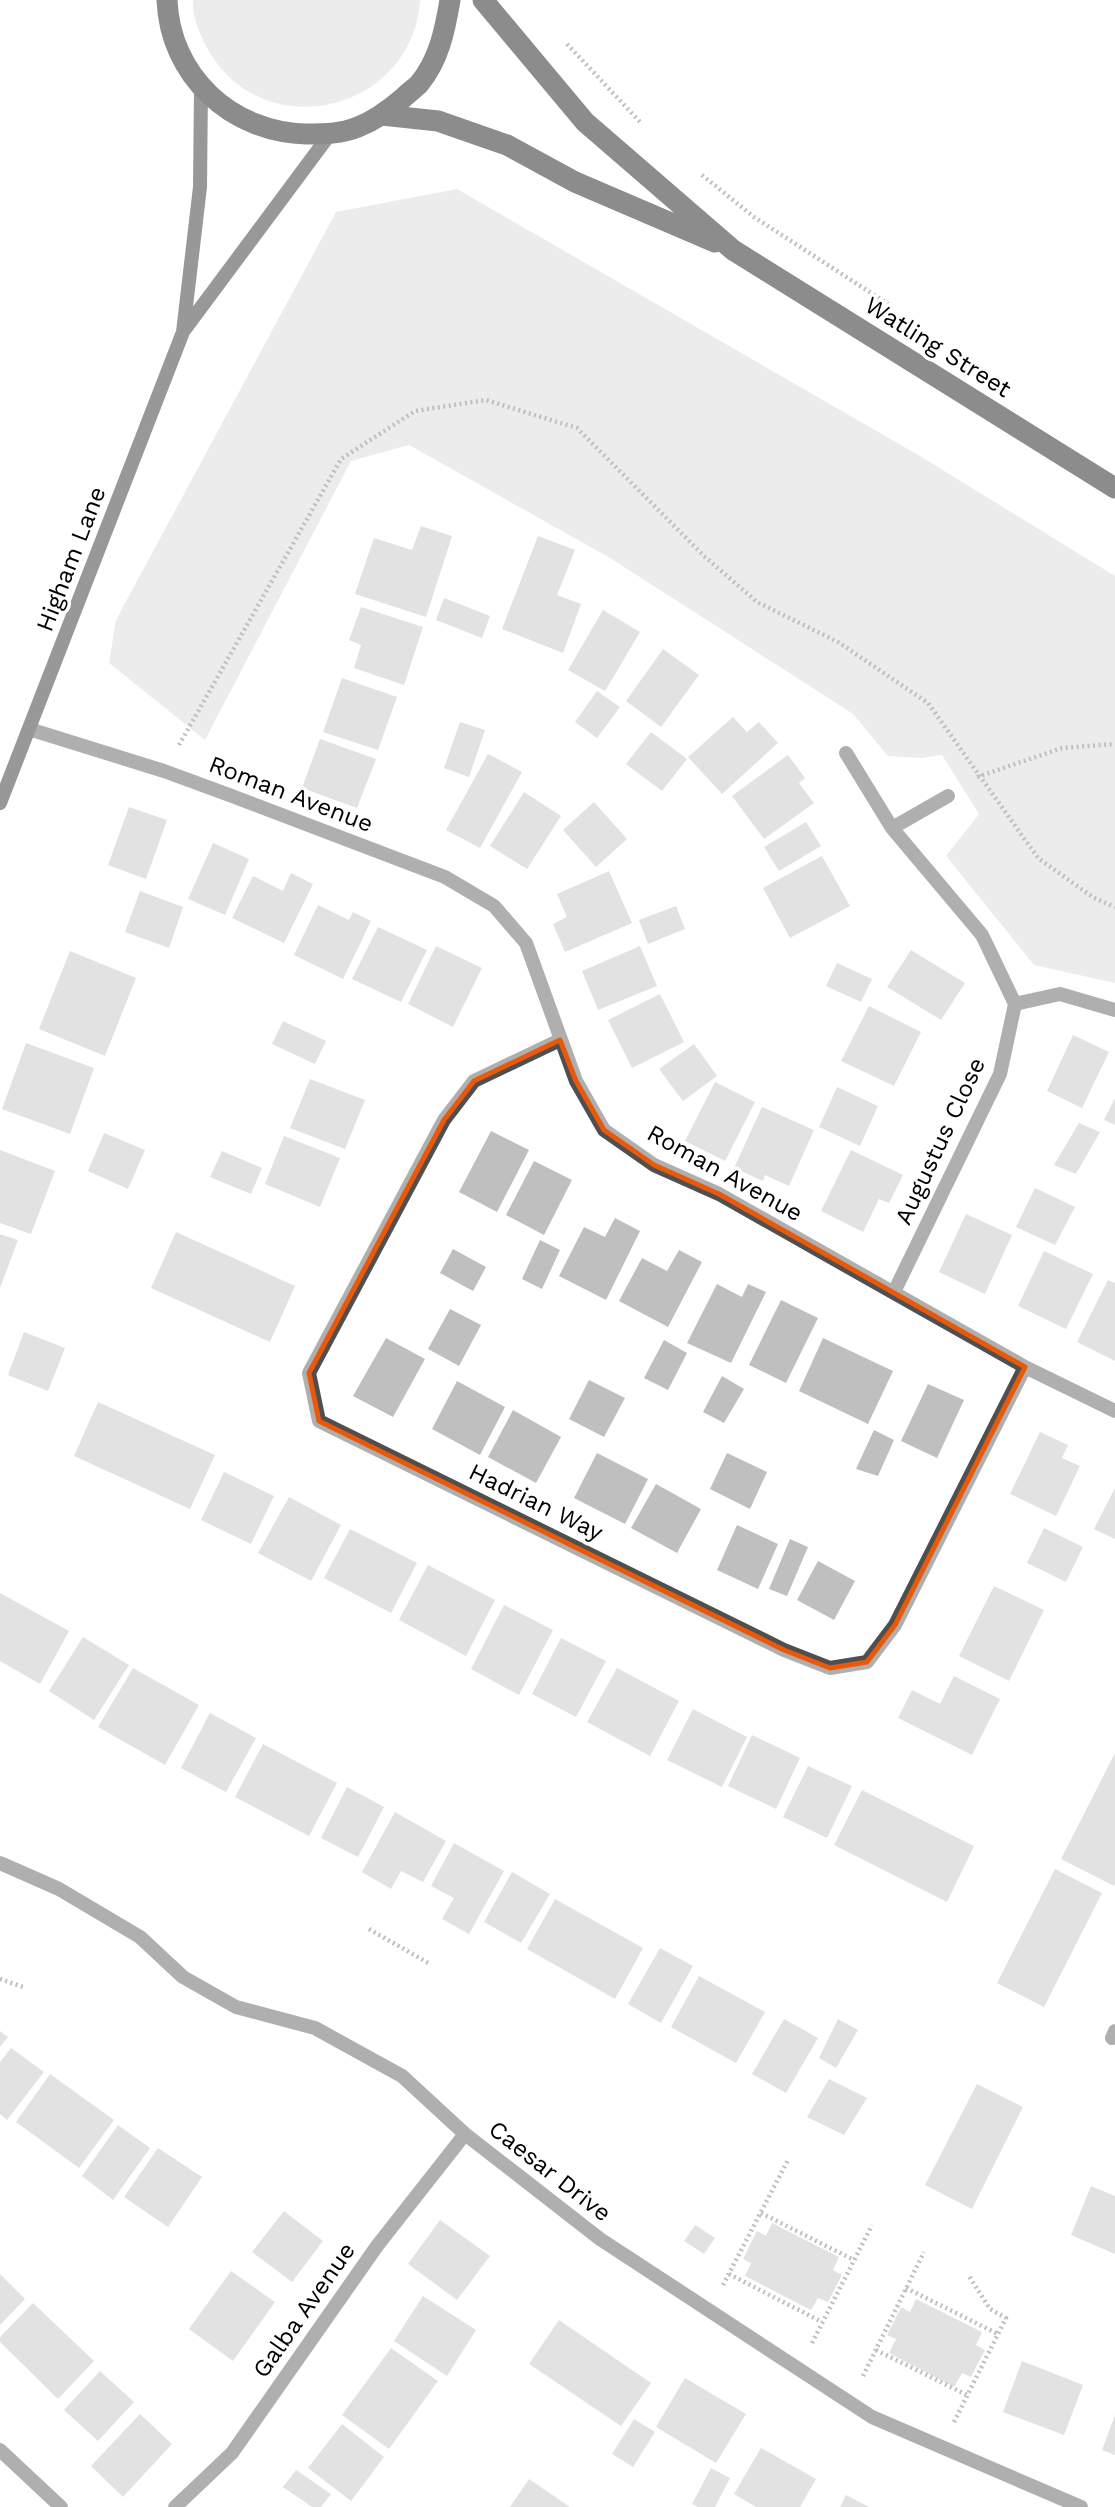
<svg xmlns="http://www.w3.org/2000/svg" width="1115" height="2507" viewBox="0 0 1115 2507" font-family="'Work Sans',sans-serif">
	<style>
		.green { fill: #d6d6d6 }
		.building { fill: #bfbfbf }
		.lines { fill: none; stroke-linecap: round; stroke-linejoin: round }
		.path { stroke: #717171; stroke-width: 4.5; stroke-dasharray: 2 3.5; stroke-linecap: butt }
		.lane { stroke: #4f4f4f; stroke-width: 14 }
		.street { stroke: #4f4f4f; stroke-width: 14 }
		.secondary { stroke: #1c1c1c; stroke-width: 14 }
		.highway { stroke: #000; stroke-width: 21 }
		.marked { fill: none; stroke: #e8590c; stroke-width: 5; stroke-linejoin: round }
		.labels { text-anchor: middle; stroke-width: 7; stroke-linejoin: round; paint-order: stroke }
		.street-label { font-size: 24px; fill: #000; stroke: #fff }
	</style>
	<rect width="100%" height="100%" fill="#fff"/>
	<!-- green -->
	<path class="green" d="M193,0H420C413,114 259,148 206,46C199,32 192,16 193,0Z
		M457,189L920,456L1115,576V983L1034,965L946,856L979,814L942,755L922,758L888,756L853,714L610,558L409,445L351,461L205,740L109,663L116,620L336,212Z"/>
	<!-- building -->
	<path class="building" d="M421,526L452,536L426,617L355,594L374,538L412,550Z
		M538,536L575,550L557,595L581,604L563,653L502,629Z
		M444,598L490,616L482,638L436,620Z
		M361,607L423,627L404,685L354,668L361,645L349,640Z
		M603,610L640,632L605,691L568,670Z
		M663,649L699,675L661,727L626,701Z
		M342,678L397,697L378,750L323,732Z
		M597,691L620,707L597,738L575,722Z
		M733,717L747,732L759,722L778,743L722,794L688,757Z
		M460,722L485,730L469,777L444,768Z
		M651,732L687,759L662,791L626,764Z
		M320,739L376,759L357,808L302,788Z
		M488,754L522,772L480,848L446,830Z
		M788,755L805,778L799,783L814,803L764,839L732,796Z
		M524,792L561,816L527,869L490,846Z
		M594,802L627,839L596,867L563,830Z
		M129,807L167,820L146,879L108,865Z
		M806,822L821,846L779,871L764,847Z
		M213,843L249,859L225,915L188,899Z
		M822,856L850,906L790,938L763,888Z
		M609,871L632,923L565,952L553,924L567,917L557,894Z
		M291,873L313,884L284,943L232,918L253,876L283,891Z
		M140,891L183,907L169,948L125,932Z
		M318,905L349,920L353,912L371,921L343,979L294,955Z
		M676,906L685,929L648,944L639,920Z
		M378,927L427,950L401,1002L352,979Z
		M436,946L482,968L453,1027L408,1004Z
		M640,946L657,986L598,1010L582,971Z
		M911,950L965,983L941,1020L887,987Z
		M70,951L136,978L105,1056L39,1029Z
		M837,963L872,979L861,1002L826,986Z
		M660,994L684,1042L632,1068L608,1020Z
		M869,1006L921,1032L894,1086L841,1061Z
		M283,1021L326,1041L315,1064L272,1044Z
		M1073,1035L1109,1052L1082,1108L1047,1091Z
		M26,1043L94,1068L70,1134L2,1109Z
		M694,1044L717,1076L683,1101L659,1069Z
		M310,1079L365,1100L345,1149L290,1128Z
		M715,1082L755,1102L725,1161L685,1141Z
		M837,1087L878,1106L860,1146L819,1127Z
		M1115,1098V1125L1104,1120Z
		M762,1107L814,1130L789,1186L765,1175L763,1181L734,1168Z
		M1079,1123L1100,1132L1076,1174L1054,1165Z
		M491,1131L529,1150L497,1212L459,1192Z
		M104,1133L145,1150L128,1189L88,1171Z
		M284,1136L340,1158L320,1207L265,1184Z
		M0,1150L55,1171L31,1234L0,1223Z
		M851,1150L903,1175L889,1203L879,1199L863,1232L821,1211Z
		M222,1151L262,1168L251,1194L210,1177Z
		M534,1161L572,1180L544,1235L506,1215Z
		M1035,1188L1075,1207L1055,1245L1016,1227Z
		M966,1214L1012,1235L985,1294L939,1272Z
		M615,1218L640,1231L606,1300L559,1276L584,1227L605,1237Z
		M176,1232L295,1286L270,1342L151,1288Z
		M0,1234L18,1240L0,1288Z
		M540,1240L560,1250L542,1289L522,1279Z
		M453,1249L486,1267L473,1291L440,1273Z
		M679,1250L702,1262L668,1327L619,1301L642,1258L667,1271Z
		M1044,1251L1093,1274L1066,1329L1018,1306Z
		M1108,1280L1115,1283V1361L1077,1342Z
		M717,1284L742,1297L748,1284L766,1292L731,1363L687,1343Z
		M781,1300L818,1318L786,1383L749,1365Z
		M450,1309L481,1325L459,1366L428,1349Z
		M24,1332L65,1348L48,1391L8,1375Z
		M386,1338L425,1359L393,1417L353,1396Z
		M823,1338L893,1371L868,1424L799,1391Z
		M664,1340L687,1353L668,1390L644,1378Z
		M722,1376L744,1389L724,1423L703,1412Z
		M589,1380L625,1398L604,1437L569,1419Z
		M457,1381L505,1407L480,1455L432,1429Z
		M928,1384L964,1400L937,1458L901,1441Z
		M98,1402L215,1455L190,1509L74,1456Z
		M513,1410L561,1437L536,1483L488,1457Z
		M874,1430L894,1440L878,1476L856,1469Z
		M1040,1432L1068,1445L1062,1458L1080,1466L1056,1516L1010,1494Z
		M597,1453L648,1479L625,1524L574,1498Z
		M727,1453L767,1472L750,1509L710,1489Z
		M224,1472L274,1496L251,1544L201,1520Z
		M656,1484L701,1509L677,1553L631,1528Z
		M1115,1488V1539L1094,1529Z
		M289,1497L341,1525L311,1581L258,1553Z
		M737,1525L778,1544L758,1589L717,1570Z
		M1044,1528L1083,1547L1066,1582L1027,1563Z
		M350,1529L417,1563L391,1613L324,1578Z
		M790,1539L808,1547L787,1596L769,1589Z
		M818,1561L855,1581L834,1620L797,1600Z
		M428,1565L495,1600L466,1656L399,1620Z
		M994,1586L1044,1610L1009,1681L959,1656Z
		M0,1593L69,1631L40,1684L0,1661Z
		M504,1605L553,1630L519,1695L471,1669Z
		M83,1637L129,1665L94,1720L49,1691Z
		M561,1638L606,1661L576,1717L532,1694Z
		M133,1668L199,1705L165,1765L98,1727Z
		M617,1668L679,1701L650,1756L587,1722Z
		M954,1676L1000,1699L972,1755L898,1718L912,1690L940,1704Z
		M693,1709L747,1737L722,1787L667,1760Z
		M210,1713L256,1738L226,1792L181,1768Z
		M752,1735L800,1758L776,1809L728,1786Z
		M263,1744L337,1783L309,1836L235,1797Z
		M1115,1753V1884L1114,1886L1061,1859Z
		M808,1766L852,1786L827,1838L783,1817Z
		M347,1787L384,1807L358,1857L321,1838Z
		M862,1790L974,1846L947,1902L834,1845Z
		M395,1812L446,1841L423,1882L401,1871L391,1889L362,1872Z
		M454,1843L504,1871L469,1934L442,1919L454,1898L431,1886Z
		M1055,1869L1102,1893L1044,2007L997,1983Z
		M512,1872L550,1894L521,1943L484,1922Z
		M555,1899L643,1948L615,1999L527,1949Z
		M660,1948L693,1966L661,2023L628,2004Z
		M699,1976L765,2012L736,2063L671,2027Z
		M784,2019L818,2038L786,2093L752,2074Z
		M838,2019L858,2030L836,2068L819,2058Z
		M0,2031L8,2037L0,2047Z
		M11,2048L44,2072L7,2120L0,2114V2062Z
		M50,2074L114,2120L79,2168L16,2122Z
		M829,2079L867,2098L844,2135L807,2117Z
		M977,2084L1023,2107L972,2209L925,2185Z
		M118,2125L150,2148L113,2200L82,2176Z
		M158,2148L202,2177L168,2227L124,2197Z
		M1091,2186L1115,2196V2254L1071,2235Z
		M284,2211L323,2241L292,2282L252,2252Z
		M440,2220L490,2256L457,2300L408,2264Z
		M772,2223L839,2257L833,2270L842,2275L828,2302L818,2298L811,2310L745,2276L751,2263L743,2259L757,2231L766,2236Z
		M695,2225L715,2238L704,2254L684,2241Z
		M231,2271L275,2302L233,2361L189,2329Z
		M0,2274L25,2299L0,2325Z
		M423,2296L476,2330L447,2376L394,2341Z
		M916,2299L982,2332L976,2345L985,2350L971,2377L962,2373L954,2387L889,2353L896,2339L887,2335L901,2307L910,2312Z
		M33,2303L94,2361L58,2399L0,2342V2337Z
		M559,2320L651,2383L621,2426L529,2364Z
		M391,2348L438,2381L389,2449L342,2415Z
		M1022,2361L1083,2385L1064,2435L1003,2412Z
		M100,2371L134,2402L98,2441L64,2410Z
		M685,2378L746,2414L716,2463L656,2427Z
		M140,2414L172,2444L123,2497L91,2466Z
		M1115,2415V2455L1102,2450Z
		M634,2419L655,2432L633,2467L612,2454Z
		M342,2424L384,2457L351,2501L308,2468Z
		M761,2448L816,2479L800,2507H756L734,2494Z
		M711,2468L730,2478L715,2507H698L692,2504Z
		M296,2470L331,2494L321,2507H312L283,2487Z
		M529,2479L570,2507H510Z
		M846,2495L869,2507H840Z"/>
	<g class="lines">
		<!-- path -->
		<path class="path" d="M567,44L642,124
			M702,175L754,217L888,304
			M179,745L341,459L415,411L486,400L577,428L704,556L757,602L838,642L928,703L1038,858L1094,898L1115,907
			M977,777L1062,748L1115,744
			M369,1929L430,1964
			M0,1979L23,1987
			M761,2213L854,2260
			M729,2274L822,2322
			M723,2285L788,2160
			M906,2288L998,2334
			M812,2343L872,2225
			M876,2350L967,2395
			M863,2376L924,2252
			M954,2422L1006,2318L990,2309L969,2276"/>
		<!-- lane -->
		<path class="lane" d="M1112,2038L1115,2031"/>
		<!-- street -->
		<path class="street" d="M29,729L164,771L232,796L445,877L494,906L526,943L576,1081L604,1130L654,1165L719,1194L1025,1367L1115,1411
			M846,753L892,828L982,935L1015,1004L1000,1074L894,1292
			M892,828L948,796
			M1015,1004L1060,994L1115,1010
			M560,1040L474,1081L444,1120L309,1373L319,1421L784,1650L830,1668L867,1662L895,1625L1025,1367
			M0,1863L59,1889L140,1937L183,1977L236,2007L315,2028L402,2076L465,2134L600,2239L872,2417L1081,2507
			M0,2450L61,2507
			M175,2507L232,2453L377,2246L465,2134"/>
		<!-- secondary -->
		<path class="secondary" d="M185,329L330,134
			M0,803L183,332L200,187L201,87"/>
		<!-- highway -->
		<path class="highway" d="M167,0C170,76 231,132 306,134C324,134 341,134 358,127C376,120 389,110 403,98C408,93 414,89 419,84C439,60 445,30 450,0
			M483,0L585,122L733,250L1115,488
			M382,115L438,121L507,145L575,182L715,242"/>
	</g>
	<!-- marked area -->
	<path d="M0 0H1115V2507H0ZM560,1040L576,1081L604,1130L654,1165L719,1194L1025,1367L895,1625L867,1662L830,1668L784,1650L319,1421L309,1373L444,1120L474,1081Z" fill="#fff" fill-opacity=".55" fill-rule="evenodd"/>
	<path class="marked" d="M560,1040L576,1081L604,1130L654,1165L719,1194L1025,1367L895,1625L867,1662L830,1668L784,1650L319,1421L309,1373L444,1120L474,1081Z"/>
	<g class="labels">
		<!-- street labels -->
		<g class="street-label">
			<text transform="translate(938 347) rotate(32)" y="8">Watling Street</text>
			<text transform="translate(71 559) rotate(-69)" y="8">Higham Lane</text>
			<text transform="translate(291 794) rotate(21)" y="8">Roman Avenue</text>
			<text transform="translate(940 1141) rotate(-65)" y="8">Augustus Close</text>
			<text transform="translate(725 1173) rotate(29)" y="8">Roman Avenue</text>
			<text transform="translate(536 1502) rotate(26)" y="8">Hadrian Way</text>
			<text transform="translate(550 2171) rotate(38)" y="8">Caesar Drive</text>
			<text transform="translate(304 2310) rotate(-55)" y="8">Galba Avenue</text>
		</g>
	</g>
</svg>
